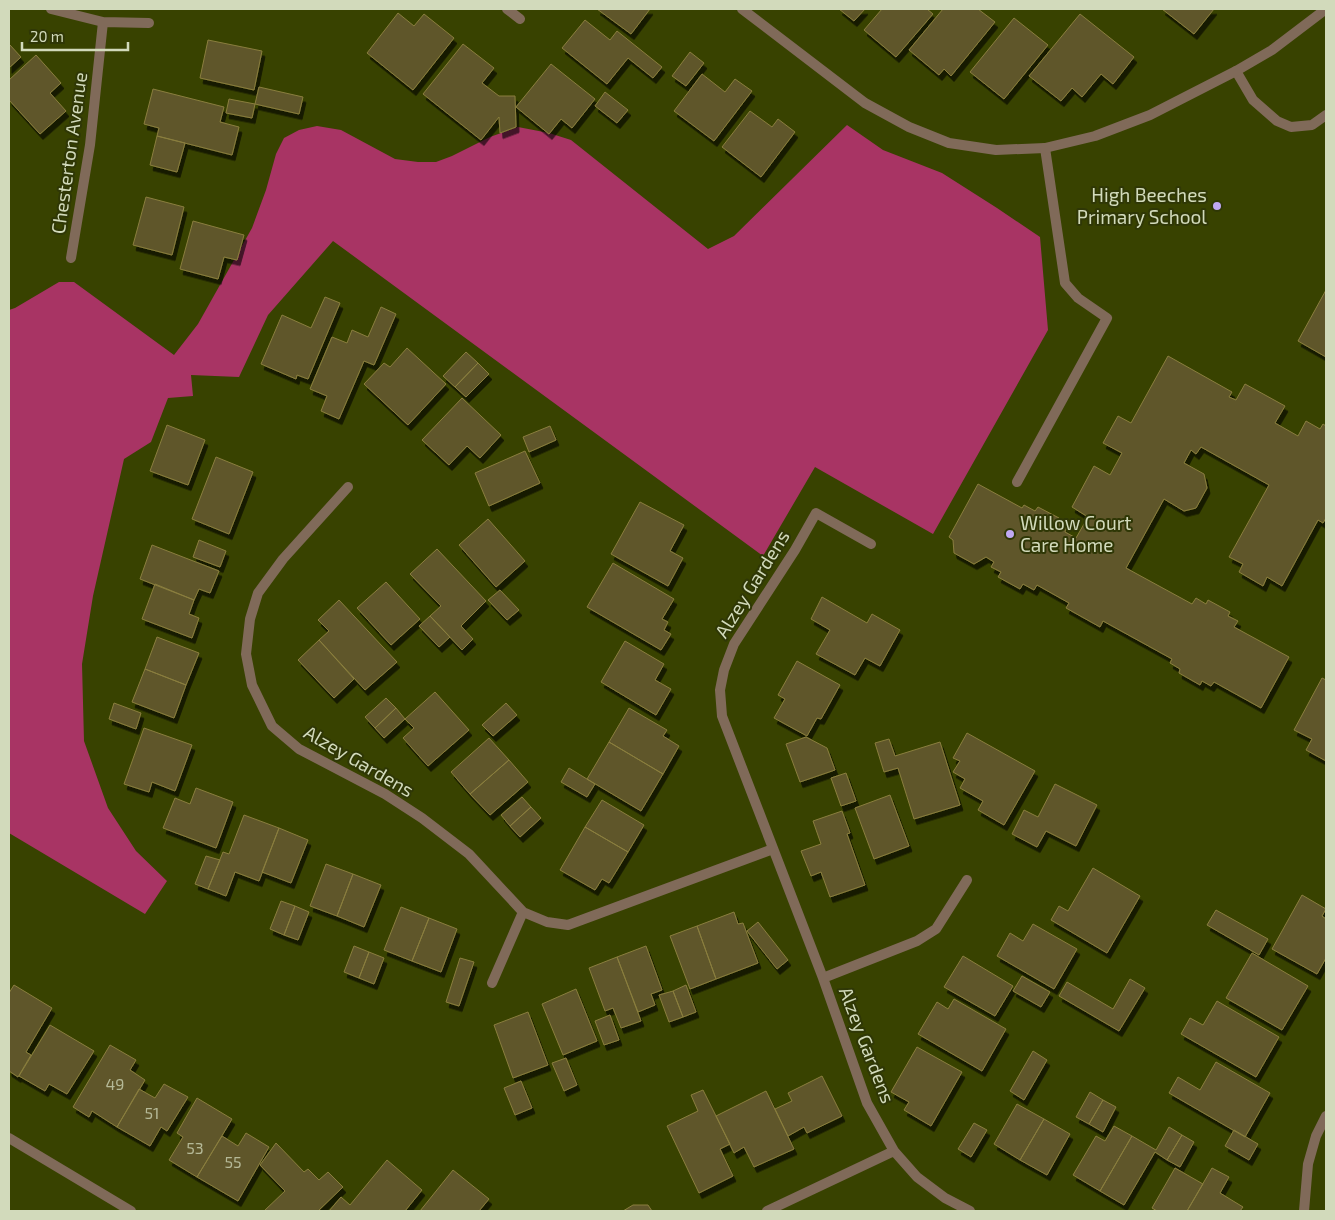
<svg xmlns="http://www.w3.org/2000/svg" width="1335" height="1220" viewBox="0 0 1335 1220" font-family="'Exo 2',sans-serif">
	<style>
		.green { fill: #a83464 }
		.building { fill: #5f572b; stroke: #8a7e3e; filter: url(#shadow) }
		.lines { fill: none; stroke-linecap: round; stroke-linejoin: round }
		.lane { stroke: #806a59; stroke-width: 10 }
		.street { stroke: #806a59; stroke-width: 10 }
		.poi-dot { fill: #c0a8f3; stroke: #2f3706; stroke-width: 2 }
		.labels { text-anchor: middle; stroke-width: 4; stroke-linejoin: round; paint-order: stroke }
		.number-label { font-size: 16px; fill: #b5b997 }
		.street-label { font-size: 19px; fill: #d2dabb; stroke: #2f3706 }
		.poi-label { font-size: 19px; fill: #d2dabb; stroke: #2f3706; text-anchor: end }
	</style>
	<defs>
		<filter id="shadow"><feDropShadow dx="3" dy="5.5" stdDeviation="0" flood-color="#0009"/></filter>
	</defs>
	<rect width="100%" height="100%" fill="#384200"/>
	<!-- green -->
	<path class="green" d="M847,125L883,150L942,173L997,208L1040,237L1048,330L933,534L815,467L763,556L333,241L268,315L239,377L191,375L193,396L168,398L151,442L124,459L93,596L82,664L84,741L108,808L136,851L167,881L145,914L9,833V310L15,308L59,282H74L174,355L198,324L252,228L266,190L276,154L284,138L299,130L317,126L341,130L395,159L418,162H436L452,156L490,137L518,127L549,133L571,140L708,249L734,236Z"/>
	<!-- building -->
	<path class="building" d="M597,9H650L631,34Z
		M839,9H865L854,21Z
		M882,9H927L933,14L896,57L864,30Z
		M943,9H978L995,22L951,76L944,69L939,75L909,50Z
		M1162,9H1214L1194,34Z
		M398,13L414,26L424,14L454,38L413,90L367,53Z
		M1080,14L1134,57L1113,84L1101,74L1082,97L1072,88L1061,101L1029,76Z
		M1014,18L1048,45L1004,99L970,72Z
		M585,20L610,40L617,31L662,67L653,78L628,58L607,84L562,48Z
		M208,40L262,51L254,90L200,78Z
		M463,44L494,68L482,83L499,96H515L516,127L500,133L499,117L481,140L423,94Z
		M10,45L21,57L9,68V47Z
		M690,52L704,63L686,86L672,76Z
		M36,55L61,83L50,93L66,111L40,134L9,100V80Z
		M551,64L595,99L572,128L561,119L549,134L516,107Z
		M702,74L725,92L735,79L752,91L714,141L674,111Z
		M259,87L303,97L299,114L255,104Z
		M153,89L224,107L220,122L239,127L232,155L157,136L159,128L144,124Z
		M605,92L628,110L617,123L595,106Z
		M229,99L255,104L252,118L226,113Z
		M750,111L772,127L778,119L795,132L761,177L722,147Z
		M157,136L185,143L177,172L150,165Z
		M146,197L184,207L172,255L133,245Z
		M193,221L244,235L237,260L224,257L218,279L180,269Z
		M1326,290V357L1298,341Z
		M325,297L340,303L308,379L297,375L296,379L261,364L282,315L311,328Z
		M381,307L396,314L374,365L364,361L339,419L321,411L327,396L310,389L332,337L347,343L352,330L368,337Z
		M407,348L446,384L408,425L364,384L384,363L390,367Z
		M466,352L478,363L455,387L443,376Z
		M1168,356L1232,392L1229,397L1236,400L1245,384L1285,406L1275,423L1298,436L1306,421L1320,429L1323,424L1326,426V518L1323,523L1318,520L1282,586L1267,577L1263,586L1239,572L1243,564L1229,557L1269,485L1201,447L1196,454L1191,450L1184,463L1204,474L1207,488L1196,508L1184,511L1164,499L1126,568L1192,604L1196,598L1206,604L1208,600L1230,612L1228,616L1238,621L1234,627L1289,657L1261,708L1214,682L1211,686L1202,681L1200,685L1179,673L1180,669L1170,663L1172,659L1103,621L1100,627L1066,608L1069,603L1037,585L1034,590L1023,584L1020,589L998,577L1001,572L991,567L994,562L986,557L974,564L954,553L953,540L949,537L978,484L1022,508L1024,505L1035,511L1038,507L1059,518L1057,522L1066,528L1065,532L1076,538L1088,517L1072,507L1094,466L1110,475L1122,453L1103,443L1118,416L1131,423Z
		M478,363L489,374L466,397L455,387Z
		M462,398L501,435L480,458L467,446L449,465L422,440Z
		M167,425L205,440L188,485L150,471Z
		M550,426L556,440L529,452L523,437Z
		M525,451L540,483L489,506L475,473Z
		M216,457L253,472L229,534L192,519Z
		M640,502L684,525L670,551L683,558L668,586L611,554Z
		M488,519L525,561L496,587L459,545Z
		M199,540L226,551L220,567L193,557Z
		M152,545L219,571L210,593L199,589L194,600L140,579Z
		M437,549L486,601L461,626L473,639L462,650L430,616L441,606L410,574Z
		M613,563L674,599L662,619L668,622L664,630L671,634L661,650L587,607Z
		M386,582L420,619L391,645L357,608Z
		M155,584L194,600L189,614L199,618L192,638L142,619Z
		M500,590L519,610L507,620L488,600Z
		M822,597L867,623L872,614L900,630L880,666L865,658L855,675L816,654L830,630L811,619Z
		M339,600L397,662L365,690L319,640L329,631L318,620Z
		M430,616L450,637L439,647L419,626Z
		M157,637L199,653L186,685L145,669Z
		M319,640L354,679L334,698L298,660Z
		M625,641L664,664L655,680L671,689L656,715L601,682Z
		M797,661L840,685L821,719L817,718L807,736L774,718L785,699L778,695Z
		M145,669L186,685L174,718L132,702Z
		M1322,678L1326,680V761L1306,750L1312,739L1294,730Z
		M435,692L469,730L428,766L403,738L414,728L405,719Z
		M386,698L396,708L375,728L365,717Z
		M114,703L141,713L136,729L109,719Z
		M506,703L517,715L493,736L482,725Z
		M396,708L405,719L384,738L375,728Z
		M629,708L667,730L663,736L679,746L663,774L609,742Z
		M144,728L192,745L175,791L152,782L149,792L124,784Z
		M967,733L1035,771L1004,825L978,810L983,801L960,788L965,779L953,772L960,761L953,758Z
		M806,737L827,748L835,770L800,782L786,744Z
		M489,738L509,760L470,794L451,772Z
		M889,739L895,756L940,742L960,805L914,819L898,768L884,772L875,743Z
		M609,742L663,774L641,811L587,779Z
		M509,760L528,782L490,815L470,794Z
		M569,768L595,784L587,797L561,782Z
		M846,773L856,801L841,806L831,778Z
		M1055,784L1097,805L1076,846L1046,831L1037,847L1012,834L1024,810L1038,817Z
		M196,788L233,802L216,848L163,828L175,798L190,804Z
		M890,795L909,846L874,859L855,808Z
		M522,797L531,807L510,826L501,815Z
		M602,800L644,825L628,852L585,827Z
		M531,807L541,818L520,837L510,826Z
		M842,811L850,833L847,834L865,885L830,897L821,872L811,876L801,851L821,844L813,821Z
		M244,815L279,828L259,881L235,872L226,896L208,889L223,852L229,854Z
		M585,827L628,852L609,883L602,879L595,890L560,870Z
		M279,828L308,840L291,883L262,872Z
		M206,856L220,860L208,889L195,884Z
		M326,864L353,874L337,916L310,906Z
		M1093,868L1140,896L1107,953L1051,920L1059,906L1068,911Z
		M353,874L381,885L364,927L337,916Z
		M1302,895L1326,909L1322,916L1326,919V958L1317,974L1272,949Z
		M281,901L295,906L284,935L270,929Z
		M295,906L309,912L298,940L284,935Z
		M401,907L429,918L412,961L384,950Z
		M1216,910L1268,939L1259,955L1207,925Z
		M734,912L738,924L743,923L758,963L716,979L697,926Z
		M429,918L457,929L441,972L412,961Z
		M758,922L788,960L777,969L747,931Z
		M1033,924L1077,949L1054,989L997,956L1010,933L1023,941Z
		M697,926L716,979L690,989L670,936Z
		M354,946L369,952L359,978L344,972Z
		M646,946L662,990L651,994L655,1005L638,1012L617,957Z
		M369,952L384,958L374,984L359,978Z
		M1252,953L1308,986L1282,1030L1226,998Z
		M963,956L1013,986L995,1016L944,987Z
		M617,957L641,1021L621,1028L613,1008L605,1011L589,968Z
		M460,958L474,962L459,1006L446,1002Z
		M1022,976L1050,992L1041,1007L1013,991Z
		M1130,979L1145,988L1119,1031L1059,996L1067,982L1113,1009Z
		M14,985L52,1008L26,1052L31,1055L18,1077L9,1071V993Z
		M686,985L696,1012L683,1017L673,991Z
		M576,989L597,1041L563,1055L542,1004Z
		M673,991L683,1017L669,1022L659,995Z
		M954,999L1006,1029L982,1071L918,1034L937,1002L948,1009Z
		M1217,1001L1279,1037L1256,1077L1181,1034L1190,1018L1203,1025Z
		M528,1012L548,1065L513,1078L494,1025Z
		M610,1015L619,1040L604,1045L595,1021Z
		M50,1025L94,1051L67,1094L49,1084L45,1091L19,1076Z
		M110,1045L136,1060L130,1070L145,1080L117,1127L92,1111L89,1117L73,1107Z
		M917,1047L962,1072L931,1126L904,1110L909,1102L891,1092Z
		M1033,1051L1047,1060L1024,1100L1010,1091Z
		M566,1058L577,1085L564,1091L552,1063Z
		M1216,1062L1270,1093L1245,1137L1169,1093L1178,1077L1200,1090Z
		M822,1076L842,1116L807,1133L804,1127L788,1136L775,1109L792,1101L788,1093Z
		M521,1081L532,1108L515,1115L504,1088Z
		M164,1084L188,1097L167,1131L161,1127L150,1146L117,1127L139,1089L155,1098Z
		M703,1090L730,1144L720,1149L733,1176L699,1193L667,1126L698,1111L691,1095Z
		M766,1091L794,1149L754,1167L744,1147L734,1153L716,1116Z
		M1090,1092L1103,1100L1089,1124L1076,1117Z
		M197,1098L232,1119L197,1177L169,1160L183,1137L177,1133Z
		M1103,1100L1116,1107L1103,1132L1089,1124Z
		M1017,1104L1044,1119L1020,1160L994,1144Z
		M1044,1119L1070,1134L1047,1175L1020,1160Z
		M974,1123L987,1130L971,1157L958,1149Z
		M1114,1126L1132,1136L1100,1191L1073,1175L1096,1136L1105,1141Z
		M1169,1127L1182,1135L1167,1160L1155,1152L1124,1205L1100,1191L1132,1136L1156,1150Z
		M1234,1130L1258,1144L1249,1160L1225,1146Z
		M246,1133L269,1147L238,1201L197,1177L222,1136L238,1146Z
		M1182,1135L1194,1142L1180,1167L1167,1160Z
		M276,1143L304,1172L308,1169L319,1180L328,1172L343,1187L318,1211H264L285,1191L260,1165Z
		M387,1160L422,1190L405,1211H329L341,1197L350,1205Z
		M1175,1168L1203,1184L1187,1211H1157L1152,1208Z
		M1212,1168L1229,1177L1220,1193L1243,1207L1240,1211H1187Z
		M453,1170L489,1199L479,1211H420Z
		M633,1205H648L652,1211H623Z"/>
	<g class="lines">
		<!-- lane -->
		<path class="lane" d="M1236,71L1253,100L1277,121L1291,127L1312,125L1326,115
			M1017,482L1107,318L1078,298L1065,283L1045,148"/>
		<!-- street -->
		<path class="street" d="M51,9L103,22L90,145L71,258
			M507,9L520,19
			M742,9L865,103L909,127L949,143L996,150L1045,148L1095,136L1150,115L1236,71L1272,50L1326,9
			M103,22L149,23
			M348,487L283,559L258,593L250,619L246,654L252,685L272,726L299,749L385,794L422,818L469,854L523,912L547,922L568,925L773,849
			M871,544L816,513L795,550L734,644L724,670L720,690L722,716L823,978L867,1103L894,1151
			M823,978L917,941L936,929L967,880
			M492,983L523,912
			M9,1138L131,1211
			M767,1211L894,1151L917,1177L945,1198L970,1211
			M1304,1211L1308,1164L1316,1136L1326,1116"/>
	</g>
	<!-- markers -->
	<g class="poi-dot">
		<circle cx="1217" cy="206" r="5"/>
		<circle cx="1010" cy="534" r="5"/>
	</g>
	<g class="labels">
		<!-- number labels -->
		<g class="number-label">
			<text x="115" y="1090">49</text>
			<text x="152" y="1119">51</text>
			<text x="195" y="1154">53</text>
			<text x="233" y="1168">55</text>
		</g>
		<!-- street labels -->
		<g class="street-label">
			<text transform="translate(69 153) rotate(-82)" y="7">Chesterton Avenue</text>
			<text transform="translate(752 584) rotate(-58)" y="7">Alzey Gardens</text>
			<text transform="translate(359 761) rotate(30)" y="7">Alzey Gardens</text>
			<text transform="translate(867 1045) rotate(69)" y="7">Alzey Gardens</text>
		</g>
		<!-- poi labels -->
		<g class="poi-label">
			<text x="1207" y="202">High Beeches<tspan x="1207" dy="22">Primary School</tspan></text>
			<text x="1020" y="530" text-anchor="start">Willow Court<tspan x="1020" dy="22">Care Home</tspan></text>
		</g>
	</g>
	<!-- border -->
	<rect width="1335" height="1220" fill="none" stroke="#d2dabb" stroke-width="20"/>
	<!-- scale -->
	<path d="M22 42v8h106v-8" fill="none" stroke="#d2dabb" stroke-width="2.5"/>
	<text x="30" y="42" font-size="15" fill="#d2dabb" stroke="#2f3706" stroke-width="4" paint-order="stroke">20 m</text>
</svg>
